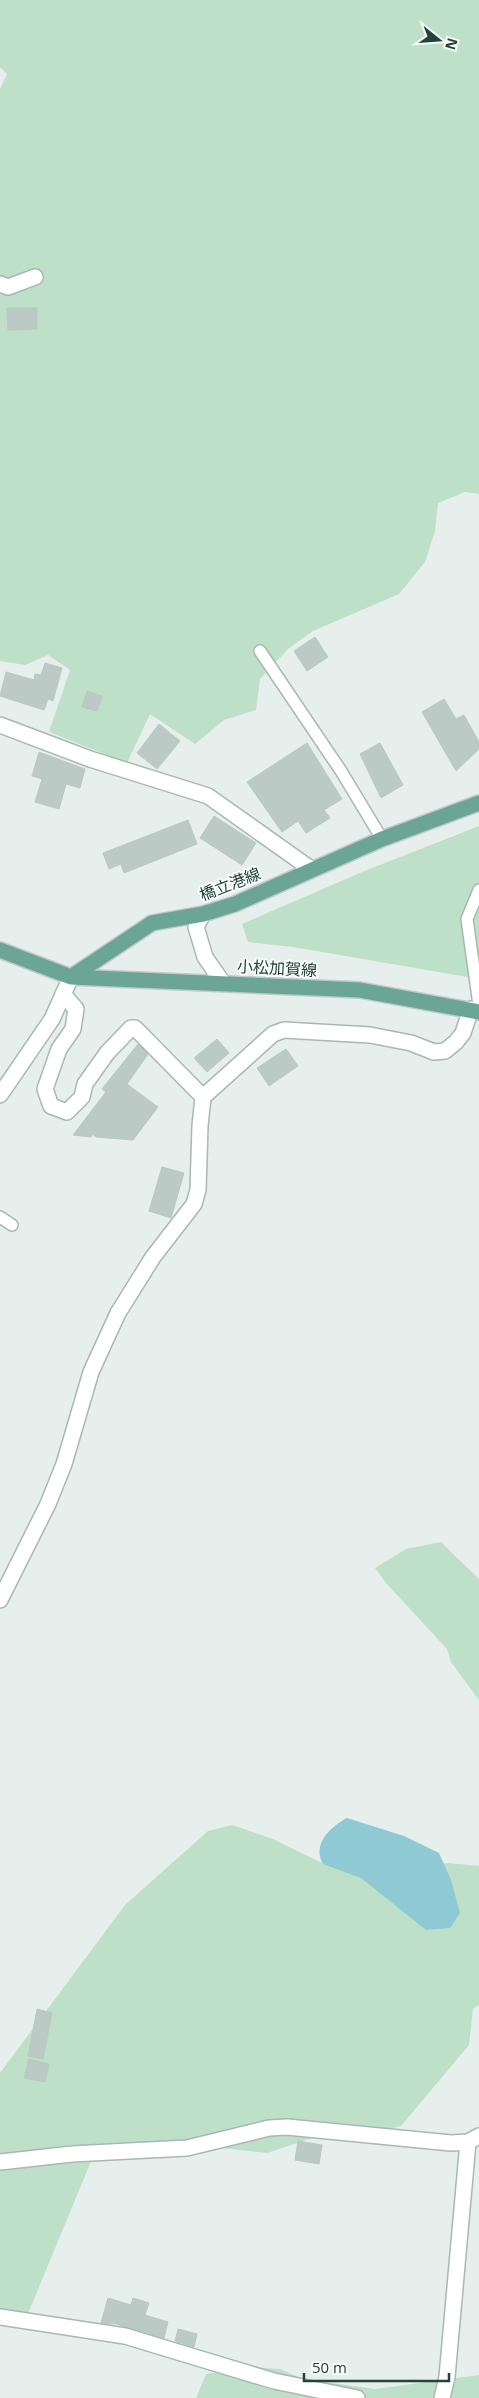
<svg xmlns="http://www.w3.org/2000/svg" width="479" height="2398" viewBox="0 0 479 2398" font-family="'Open Sans','Noto Sans JP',sans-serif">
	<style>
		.green { fill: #bfe0c8 }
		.water { fill: #8ec9d4 }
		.building { fill: #bbcac4; stroke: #b8c9c2 }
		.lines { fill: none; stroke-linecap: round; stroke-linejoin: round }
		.lane-casing { stroke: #a8b8b2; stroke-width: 14 }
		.street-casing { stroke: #a8b8b2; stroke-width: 18 }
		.secondary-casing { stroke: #a4bbb3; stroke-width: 18 }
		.primary-casing { stroke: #c2cac8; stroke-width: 18 }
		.lane { stroke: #fff; stroke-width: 11 }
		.street { stroke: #fff; stroke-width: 15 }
		.secondary { stroke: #fff; stroke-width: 15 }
		.primary { stroke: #6aa596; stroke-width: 15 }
		.labels { text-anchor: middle; stroke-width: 4; stroke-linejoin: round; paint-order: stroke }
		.street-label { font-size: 16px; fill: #24423a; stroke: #f7fbf9 }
	</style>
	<rect width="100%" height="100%" fill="#e6efeb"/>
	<!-- green -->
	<path class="green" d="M0,0H479V494L465,492L438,503L435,531L425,562L399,594L313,631L288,649L260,679L256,710L224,720L195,744L150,714L127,763L49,732L70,670L48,655L25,665L0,661V89L7,74L0,67Z
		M479,826V979L293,947L248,942L242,924L362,872Z
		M441,1542L479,1579V1700L451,1662L447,1649L386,1583L375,1568L406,1549Z
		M232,1825L273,1839L320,1862L349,1871L449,1863L479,1866V2005L473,2009L469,2045L401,2126L359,2136L333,2131L267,2153L165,2142L92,2159L25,2321L0,2315V2073L125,1905L208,1831Z
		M249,2367L280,2369L303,2379L375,2389L479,2375V2398H196L206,2374Z"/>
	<!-- water -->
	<path class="water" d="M347,1818L404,1836L439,1853L451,1880L460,1913L450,1928L426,1930L361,1878L323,1864C312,1844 330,1827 347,1818Z"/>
	<!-- building -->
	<path class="building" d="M7,308H37V329L8,330Z
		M315,637L328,657L307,671L294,651Z
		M45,663L62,668L53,701L48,699L44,710L0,696L6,672L34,680L35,674L41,675Z
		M87,691L102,696L97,711L82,707Z
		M444,699L456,719L464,715L479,742V749L456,771L422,712Z
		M159,724L180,741L157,769L137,753Z
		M307,743L342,799L324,810L330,818L306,833L298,821L282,832L247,782Z
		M380,743L403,785L381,798L360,754Z
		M39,752L85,769L80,788L66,784L59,809L35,802L42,779L32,776Z
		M214,816L256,843L242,865L200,838Z
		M188,820L197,844L124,873L121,864L109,869L103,853Z
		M217,1039L229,1053L207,1072L194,1058Z
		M138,1044L148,1054L127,1084L158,1107L133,1140L96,1137L92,1134L91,1137L73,1135L106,1092L102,1089Z
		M286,1049L298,1066L269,1086L257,1068Z
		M162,1167L184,1173L171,1218L149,1211Z
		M37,2009L52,2013L43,2059L28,2056Z
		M29,2059L49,2064L45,2082L24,2078Z
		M298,2141L322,2145L319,2164L295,2160Z
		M108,2298L131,2305L133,2298L149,2303L145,2315L168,2322L164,2338L116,2324L101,2323Z
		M178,2329L197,2334L194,2347L175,2341Z"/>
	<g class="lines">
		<defs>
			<path id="lane" d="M260,651L341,771L382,839
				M479,890L467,919L479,1005
				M0,1217L12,1225"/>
			<path id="street" d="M0,284L8,287L35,277
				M0,725L90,759L208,796L311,869
				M203,914L196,927L205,957L223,983
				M63,994L76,1009L73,1029L59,1049L45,1089L51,1106L67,1112L82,1097L85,1084L107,1053L131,1028H135L203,1097
				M0,1600L48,1504L64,1464L91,1372L118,1313L153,1257L194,1204L198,1190L200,1126L203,1097L273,1034L284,1030L370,1035L411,1043L434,1052L445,1051L456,1042L463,1033L471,1009
				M0,2162L72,2154L187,2148L269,2128L287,2127L451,2143L468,2142L479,2136
				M0,2317L125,2336L274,2381L357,2398
				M442,2398L447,2377L468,2142"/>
			<path id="secondary" d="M0,1095L52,1019L71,977"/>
			<path id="primary" d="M0,950L71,977L360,990L479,1012
				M71,977L152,923L203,914L235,904L382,839L479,803"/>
		</defs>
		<!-- lane casing -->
		<use href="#lane" class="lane-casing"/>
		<!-- street casing -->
		<use href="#street" class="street-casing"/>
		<!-- secondary casing -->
		<use href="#secondary" class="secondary-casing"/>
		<!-- primary casing -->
		<use href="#primary" class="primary-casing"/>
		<!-- lane -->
		<use href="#lane" class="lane"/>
		<!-- street -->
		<use href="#street" class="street"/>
		<!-- secondary -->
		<use href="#secondary" class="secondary"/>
		<!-- primary -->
		<use href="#primary" class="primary"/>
	</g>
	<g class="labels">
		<!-- street labels -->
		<g class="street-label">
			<text transform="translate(230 884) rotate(-21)" y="6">橋立港線</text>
			<text transform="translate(277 968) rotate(3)" y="6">小松加賀線</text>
		</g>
	</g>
	<!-- north arrow -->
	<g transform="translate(439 40) rotate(107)" stroke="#f7fbf9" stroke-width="4" paint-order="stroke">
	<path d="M0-4L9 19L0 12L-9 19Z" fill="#24423a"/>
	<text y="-8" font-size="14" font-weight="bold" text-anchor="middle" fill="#24423a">N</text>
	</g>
	<!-- scale -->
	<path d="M304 2373v8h145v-8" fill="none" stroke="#24423a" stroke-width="2.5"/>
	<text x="312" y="2373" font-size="15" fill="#24423a" stroke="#f7fbf9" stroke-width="4" paint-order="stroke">50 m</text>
</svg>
